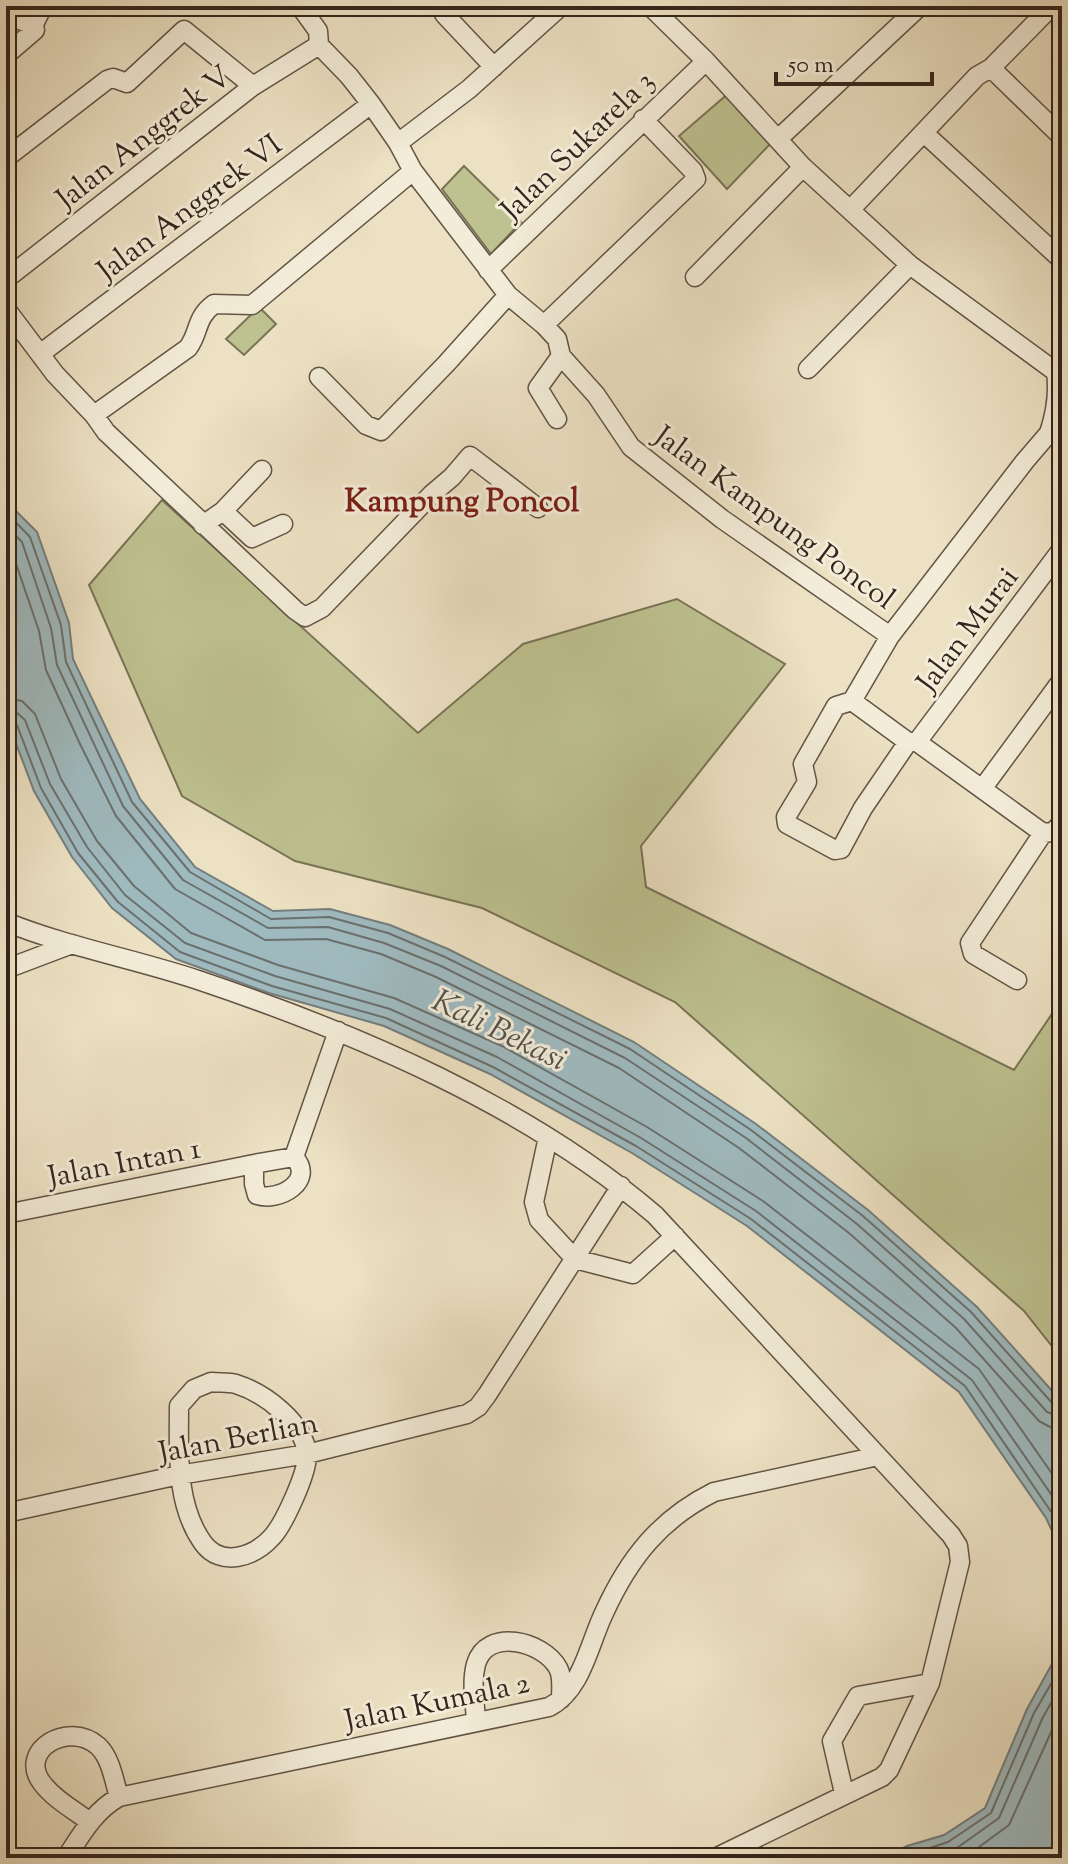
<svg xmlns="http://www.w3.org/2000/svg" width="1068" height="1864" viewBox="0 0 1068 1864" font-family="'Sorts Mill Goudy',serif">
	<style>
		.green { fill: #bec190; stroke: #797356; stroke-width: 2 }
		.water { fill: #9fbabf; stroke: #747e7e; stroke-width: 2 }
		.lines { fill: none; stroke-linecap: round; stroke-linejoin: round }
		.shore { stroke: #6a706e; stroke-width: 2 }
		.street-casing { stroke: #625446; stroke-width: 21 }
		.street { stroke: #f3ecd8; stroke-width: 18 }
		.labels { text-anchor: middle; stroke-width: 6; stroke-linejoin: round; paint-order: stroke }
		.street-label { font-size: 30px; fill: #34251c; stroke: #f3ecd8 }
		.neighbourhood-label { font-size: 32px; font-weight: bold; fill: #7a1f14; stroke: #f3ecd8 }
		.water-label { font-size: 32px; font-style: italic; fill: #54524d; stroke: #f3ecd8 }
	</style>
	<rect width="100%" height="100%" fill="#ece1c3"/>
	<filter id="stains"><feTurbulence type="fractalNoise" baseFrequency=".0025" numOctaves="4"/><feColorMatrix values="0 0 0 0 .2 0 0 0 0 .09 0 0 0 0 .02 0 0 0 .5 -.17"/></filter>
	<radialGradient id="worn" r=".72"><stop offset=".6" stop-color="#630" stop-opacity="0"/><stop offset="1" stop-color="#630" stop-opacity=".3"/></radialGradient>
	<!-- green -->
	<path class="green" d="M730,92L774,140L727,189L679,136Z
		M464,166L521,222L491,254L442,189Z
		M259,307L276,324L244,355L226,339Z
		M162,500L418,733L523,644L677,599L785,664L641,846L646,887L1014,1070L1062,999V1359L1024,1311L675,1002L482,908L295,861L182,796L89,585Z"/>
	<!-- water -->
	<path class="water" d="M6,492L11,506L37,532L69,623L73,659L140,799L195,867L273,911L330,909L390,925L448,949L634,1042L756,1124L868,1210L977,1307L1062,1402V1552L1046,1518L959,1392L747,1226L632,1153L490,1074L384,1026L269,993L176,959L112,908L72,857L34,791L6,717Z
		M1062,1646V1856L883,1858L907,1846L944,1835L985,1808L1027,1709Z"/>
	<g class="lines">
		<!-- shore -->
		<path class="shore" d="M6,512L30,537L61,625L66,662L132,802L190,872L271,919L329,917L388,933L445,957L630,1049L751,1130L863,1216L971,1312L1053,1404L1062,1407
			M6,526L22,542L51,628L57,665L123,806L183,880L268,928L328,927L384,943L441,966L625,1058L746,1138L857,1224L964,1319L1047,1412L1062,1417
			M6,543L11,549L39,631L46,670L80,744L116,816L175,889L265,940L326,939L381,954L436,977L619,1068L739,1148L849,1233L956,1328L1039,1421L1050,1427L1062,1429
			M6,698L22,701L35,714L61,779L97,841L134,886L191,933L278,965L394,998L502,1046L647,1127L763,1201L979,1369L1062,1488
			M6,710L16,712L25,720L50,784L87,847L125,895L185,943L275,976L390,1009L497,1057L641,1138L756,1211L972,1380L1062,1510
			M6,721L17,725L41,788L78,853L118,902L180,952L272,986L386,1018L493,1067L636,1146L751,1219L965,1386L1052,1513L1062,1534
			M900,1858L948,1842L991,1813L1034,1713L1062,1665
			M929,1858L954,1850L999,1818L1043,1717L1062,1684
			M964,1858L1009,1825L1062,1708"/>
		<defs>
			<path id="street" d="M300,6L318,31L319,45L349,76L371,104L398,143L413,171L508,295L544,325L557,339L561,356L596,395L631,447L722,519L890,636
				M650,6L706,61L803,167L910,265L1056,372C1059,394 1056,412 1049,433
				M444,14L494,67
				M6,15L28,23L35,30L6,55
				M33,26L43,6
				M991,68L1052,6
				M924,133L1062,260
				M778,139L920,6
				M398,143L469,89L561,6
				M6,158L107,80L113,78L127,83L184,30L253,86
				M851,209L977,76L991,68L1062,137
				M488,270L706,61
				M695,277L803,167
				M6,279L253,86L319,45
				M6,309L55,374L94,415L106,432L295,610L305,617L322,608L432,494L452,477L470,456L538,508
				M544,325L696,179L693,171L643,119
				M40,354L371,104
				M808,369L910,265
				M319,377L366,425L381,431L446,364L508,295
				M94,415L188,348C200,332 195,318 214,304L252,305L413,171
				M557,419L538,388L561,356
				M223,511L252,538L283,524
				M203,525L223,511L262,470
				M852,701L890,636L1025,461L1049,433L1060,428
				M852,701L836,706L803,764L807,782L786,817L787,824L835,850L841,849L863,808L908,742
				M852,701L908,742H917L1043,833
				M917,742L1062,549
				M982,789L1062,680
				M6,922C68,947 135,959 198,980C356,1033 528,1106 655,1215L951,1535L958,1546L960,1562L930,1683L889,1770L882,1777L715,1858
				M6,969L72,944
				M1017,980L973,954L970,943L1043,833L1053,832L1062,823
				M548,1137L534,1202L539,1220L575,1259L633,1274L675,1236
				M294,1157L338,1031
				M6,1214L254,1164L294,1157C316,1181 279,1202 257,1195L254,1184V1164
				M211,1382C219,1383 228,1382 236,1384C264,1393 304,1422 307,1454C308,1472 284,1524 272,1537C254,1557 221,1568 203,1543C175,1504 179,1451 179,1406L194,1389Z
				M6,1513L179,1475L307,1454L467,1414L478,1407L487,1395L621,1186
				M476,1721C475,1702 471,1683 476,1664C487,1627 543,1641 558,1668C563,1677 561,1690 561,1699
				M844,1793L832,1741L858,1696L930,1683
				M90,1822C74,1810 54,1799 42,1783C17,1750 69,1720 98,1746C111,1758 114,1781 119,1797
				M66,1858C81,1835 94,1811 119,1797L549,1707C582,1690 589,1644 604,1613C629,1558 660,1519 714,1492L878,1456"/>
		</defs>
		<!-- street casing -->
		<use href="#street" class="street-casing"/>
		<!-- street -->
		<use href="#street" class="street"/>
	</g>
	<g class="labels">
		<!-- street labels -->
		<g class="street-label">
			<text transform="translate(143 137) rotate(-38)" y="10">Jalan Anggrek V</text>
			<text transform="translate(577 145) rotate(-44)" y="10">Jalan Sukarela 3</text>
			<text transform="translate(189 207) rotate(-37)" y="10">Jalan Anggrek VI</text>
			<text transform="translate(775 517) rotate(36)" y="10">Jalan Kampung Poncol</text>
			<text transform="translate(967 629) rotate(-53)" y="10">Jalan Murai</text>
			<text transform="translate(124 1162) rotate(-11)" y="10">Jalan Intan 1</text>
			<text transform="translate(238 1437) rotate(-11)" y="10">Jalan Berlian</text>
			<text transform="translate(437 1701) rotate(-12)" y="10">Jalan Kumala 2</text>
		</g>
		<!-- neighbourhood labels -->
		<g class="neighbourhood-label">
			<text x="462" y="511">Kampung Poncol</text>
		</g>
		<!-- water labels -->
		<g class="water-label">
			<text transform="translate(500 1029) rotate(26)" y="11">Kali Bekasi</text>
		</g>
	</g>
	<!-- margin -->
	<rect width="1068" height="1864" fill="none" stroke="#ece1c3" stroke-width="32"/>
	<rect x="8" y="8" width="1052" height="1848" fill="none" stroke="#34251c" stroke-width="4"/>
	<rect x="16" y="16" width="1036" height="1832" fill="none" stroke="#34251c" stroke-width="2"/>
	<!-- scale -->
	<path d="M776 72v12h156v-12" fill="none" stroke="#34251c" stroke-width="4"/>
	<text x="788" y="72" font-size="24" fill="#34251c" stroke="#f3ecd8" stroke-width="6" paint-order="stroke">50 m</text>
	<rect width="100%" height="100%" filter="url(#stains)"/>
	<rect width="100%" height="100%" fill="url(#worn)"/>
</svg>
